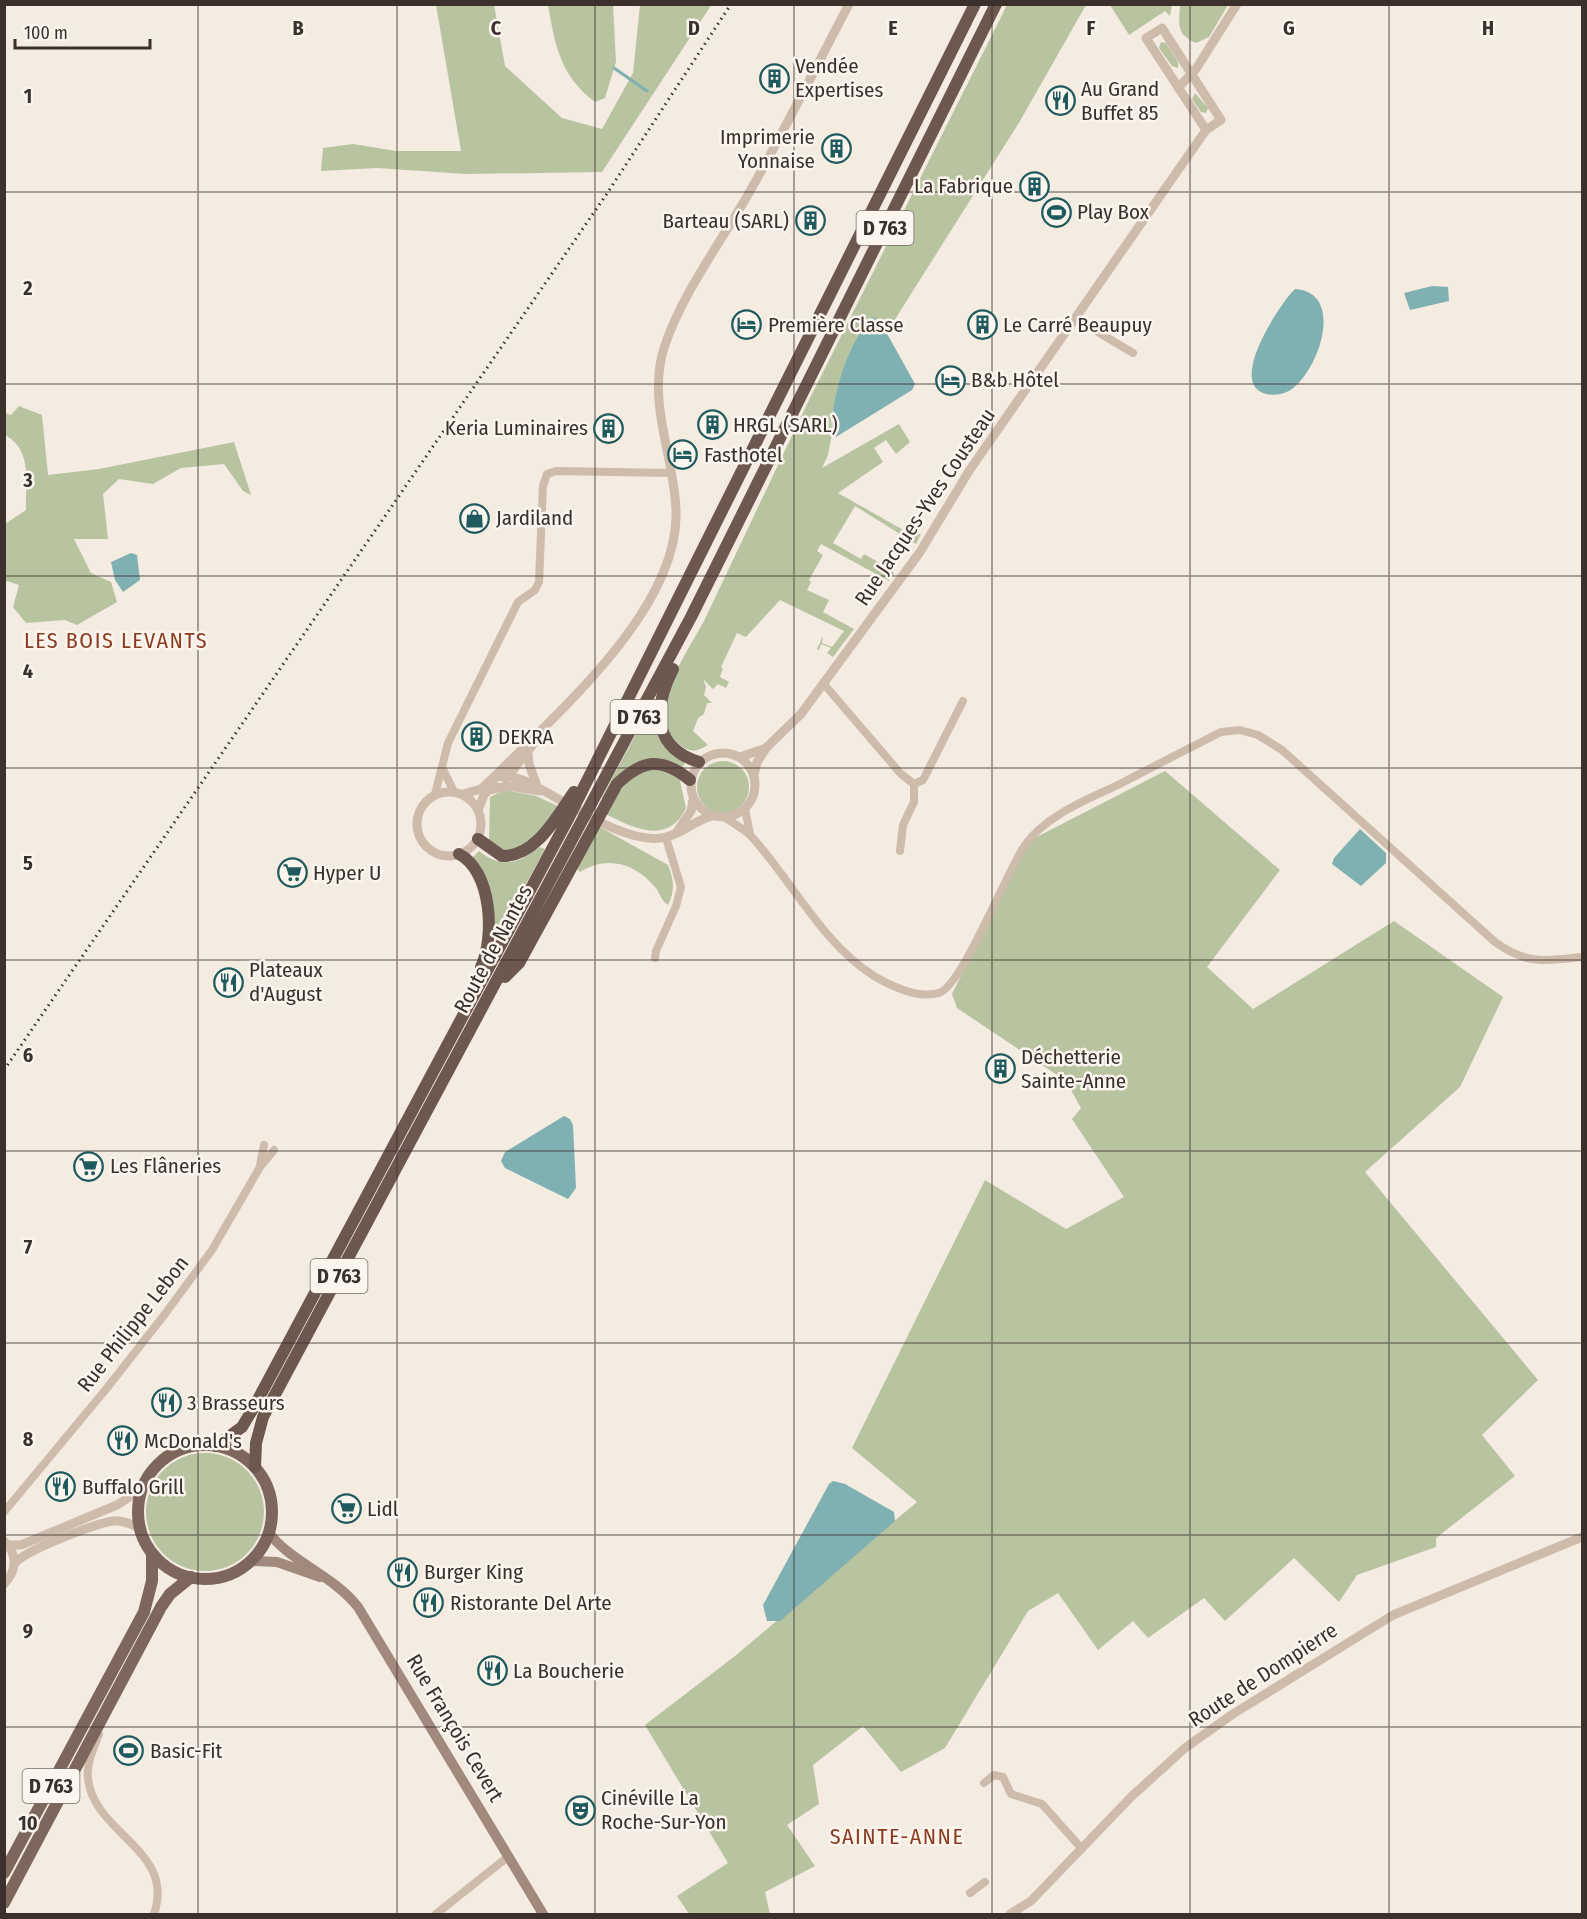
<svg xmlns="http://www.w3.org/2000/svg" width="1587" height="1919" viewBox="0 0 1587 1919" font-family="'Fira Sans Condensed',sans-serif">
	<style>
		.green { fill: #b8c4a0 }
		.water { fill: #7fb0b2 }
		.lines { fill: none; stroke-linecap: round; stroke-linejoin: round }
		.stream { stroke: #7fb0b2; stroke-width: 3 }
		.minor { stroke: #cdbbac; stroke-width: 8 }
		.tertiary { stroke: #cdbbac; stroke-width: 9 }
		.secondary { stroke: #a18a7d; stroke-width: 10 }
		.primary { stroke: #7d675c; stroke-width: 12 }
		.trunk { stroke: #6c584f; stroke-width: 12 }
		.rail { stroke: #3b302b; stroke-width: 3; stroke-dasharray: 1.5 4.5; stroke-linecap: butt }
		.grid { fill: none; stroke: #3b302b; stroke-width: 1.5; stroke-opacity: 0.55 }
		.labels { text-anchor: middle; stroke-width: 5; stroke-linejoin: round; paint-order: stroke }
		.shield { fill: #fbf5ee; stroke: #756b66; stroke-width: 1.5 }
		.shield-label { font-size: 20px; font-weight: bold; fill: #3b302b }
		.poi-label { font-size: 21px; fill: #3b302b; stroke: #fbf5ee; text-anchor: start }
		.street-label { font-size: 21px; fill: #3b302b; stroke: #fbf5ee }
		.neighbourhood-label { font-size: 22px; letter-spacing: 1.5px; fill: #8c3b22; stroke: #fbf5ee }
		.grid-label { font-size: 20px; text-anchor: middle; font-weight: bold; fill: #3b302b; stroke: #fbf5ee; stroke-width: 5; stroke-linejoin: round; paint-order: stroke }
	</style>
	<rect width="100%" height="100%" fill="#f4ebe1"/>
	<!-- green -->
	<path class="green" d="M436,5H494L505,66L562,118L602,129L633,73L640,5L709,4L710,7L602,172L466,174L377,168L321,171L323,148L353,144L396,151H461Z
		M548,5H613L616,62L605,98L595,102C560,76 555,45 548,5Z
		M1007,5H1086L1020,121L894,321L884,328L880,321L831,414L832,434L828,455L822,468L899,424L910,442L896,454L886,440L874,448L883,462L838,493L912,535L921,534L916,544L855,506L833,543L861,559L864,554L892,570L894,574L889,581L821,544L817,551L823,555L809,580L811,582L807,590L829,600L823,612L854,629L833,657L827,653L831,648L821,644L819,650L817,649L823,636L822,643L832,647L844,631L780,600L746,637L737,633L721,667L723,668L720,677L729,682L726,688L718,684L713,689L703,679L706,687L704,695L712,703H707L704,714L698,718L693,731L708,745C697,752 689,753 679,744C643,713 687,653 704,621L807,404Z
		M1110,5H1172L1170,16L1165,11L1129,35Z
		M1180,5V4L1228,5L1209,37L1196,43C1176,34 1179,25 1180,5Z
		M1161,42L1166,43L1178,62V68L1172,66L1159,48Z
		M1195,93L1208,108L1206,113L1201,112L1192,99Z
		M19,406L42,415L48,475L99,469L234,442L251,495L243,491L224,464L181,468L153,484L119,479L103,494L108,539H74L91,573L111,582L117,602L77,625L65,620L26,623L13,607L19,585L4,580L5,524L26,510C25,482 33,450 5,435V413L11,415Z
		M655,706V717L686,761L682,768L655,760L603,799L602,797L644,719Z
		M697 787a26 26 0 1 1 52 0a26 26 0 1 1-52 0Z
		M658,768L679,776L686,808C668,846 632,828 604,813C618,791 630,770 658,768Z
		M1165,771L1280,870L1207,967L1253,1009L1394,921L1503,997L1460,1087L1365,1172L1538,1380L1482,1435L1515,1476L1436,1538V1547L1357,1575L1339,1602L1294,1558L1225,1621L1204,1598L1148,1638L1133,1621L1098,1650L1058,1593L1028,1611L945,1748L901,1772L863,1726L813,1765L819,1804L787,1825L815,1866L765,1892L770,1914H689L677,1896L728,1863L645,1725L735,1656L917,1502L852,1448L985,1180L1066,1229L1124,1197L1072,1119L1081,1108L1066,1081L957,1008L952,994L1027,842Z
		M505,790L536,796L560,807L536,839L506,853L489,840L490,797Z
		M598,826L668,865C674,879 675,892 668,905C661,901 660,893 655,887C635,863 607,855 580,872L577,869Z
		M539,847L545,849L498,935L493,928L481,868L473,857L479,851C501,869 519,864 539,847Z
		M146 1512a59 59 0 1 1 118 0a59 59 0 1 1-118 0Z"/>
	<!-- water -->
	<path class="water" d="M1432,286L1448,287L1449,301L1410,310L1404,293Z
		M1295,289C1346,292 1319,373 1289,391C1281,395 1272,396 1263,393C1229,380 1281,302 1295,289Z
		M873,317L880,321L915,384L912,390L836,437L832,434C830,401 848,340 873,317Z
		M131,553L137,555L140,580L123,592L115,580L111,562Z
		M1360,829L1386,853V863L1361,886L1332,864L1334,858Z
		M564,1116L570,1119L573,1125L576,1188L568,1199L505,1168L501,1161L505,1152Z
		M833,1481L845,1484L894,1512L895,1521L780,1621H767L763,1605L829,1484Z"/>
	<g class="lines">
		<!-- stream -->
		<path class="stream" d="M614,68L647,91"/>
		<!-- minor -->
		<path class="minor" d="M1076,319L1133,353
			M823,683L901,774L914,784
			M443,769L454,792
			M914,784L923,780L963,701
			M435,794L448,743L518,602L535,590L539,582L543,486L547,474L556,471L670,473
			M745,809L750,834
			M726,818C734,824 744,829 751,836C792,881 822,943 874,976C891,986 918,999 939,993C962,986 1007,871 1025,845C1046,815 1089,799 1120,784C1154,766 1188,749 1221,732L1240,730L1258,735L1282,750L1495,942C1527,965 1545,961 1582,957
			M900,851L903,825L914,802V784
			M655,958L656,951L676,906L681,887L666,838
			M260,1165L264,1145
			M4,1512L107,1388L165,1314L212,1250L260,1167L274,1150
			M99,1734C94,1748 86,1763 88,1779C94,1834 176,1850 154,1914
			M984,1783L994,1775L1003,1777L1011,1794L1042,1804L1082,1849
			M970,1893L985,1882
			M436,1914L509,1856"/>
		<!-- tertiary -->
		<path class="tertiary" d="M1178,88L1196,69L1237,4
			M691 785a32 32 0 1 1 64 0a32 32 0 1 1-64 0Z
			M528,753L529,764L537,786
			M740,757L766,748
			M754,775L757,762L767,747L801,714L920,552L969,471L1206,130L1221,120L1162,28L1146,38L1206,130
			M494,777L509,776L523,780C559,796 627,848 666,837C683,833 695,820 712,816
			M506,779L538,738
			M489,790L508,786L540,791
			M417 824a32 32 0 1 1 64 0a32 32 0 1 1-64 0Z
			M463,794L481,789L494,777C558,712 680,608 676,510C674,456 647,402 664,348C681,295 721,242 749,193C784,131 816,67 849,4
			M478,810L484,795L494,784
			M676,833L691,811L693,800
			M4,1541C18,1554 17,1571 4,1584
			M9,1545H21L117,1505L142,1489
			M15,1563C26,1550 94,1524 113,1521C122,1520 131,1524 140,1528
			M1010,1914L1031,1901L1131,1797L1185,1748L1233,1714L1393,1615L1582,1537"/>
		<!-- secondary -->
		<path class="secondary" d="M269,1533C292,1563 333,1575 358,1607L543,1914
			M251,1561L277,1562L320,1577"/>
		<!-- primary -->
		<path class="primary" d="M138 1512a67 67 0 1 1 134 0a67 67 0 1 1-134 0Z
			M4,1873L144,1612L152,1581V1553
			M4,1903L161,1607L170,1594L191,1577"/>
		<!-- trunk -->
		<path class="trunk" d="M673,669C654,706 651,747 699,762
			M478,839L502,856C536,857 557,816 574,792
			M459,854C492,871 495,937 481,967
			M505,977L519,963L617,784C643,759 662,757 690,780
			M216,1446L242,1427L254,1407L567,821L975,4
			M255,1467L256,1443L263,1417L691,617L996,4"/>
		<!-- rail -->
		<path class="rail" d="M4,1070L608,192L731,4"/>
	</g>
	<!-- grid -->
	<path class="grid" d="M198,4V1914M397,4V1914M595,4V1914M794,4V1914M992,4V1914M1190,4V1914M1389,4V1914M4,192H1582M4,384H1582M4,576H1582M4,768H1582M4,960H1582M4,1151H1582M4,1343H1582M4,1535H1582M4,1727H1582"/>
	<!-- icons -->
	<defs>
		<symbol id="building-ring" viewBox="-11 -11 22 22"><circle r="9.5" fill="#fbf5ee" stroke="#1f5a5e" stroke-width="1.5"/><path d="M-4-6H4V6H1V3H-1V6H-4ZM-2.5-4.3h1.7v1.8h-1.7ZM.8-4.3h1.7v1.8H.8ZM-2.5-1h1.7V.8h-1.7ZM.8-1h1.7V.8H.8Z" fill="#1f5a5e"/></symbol>
		<symbol id="restaurant-ring" viewBox="-11 -11 22 22"><circle r="9.5" fill="#fbf5ee" stroke="#1f5a5e" stroke-width="1.5"/><path d="M-5-6h1v4h1v-4h1v4h1v-4h1v5L-1.5 .5V6h-2V.5L-5-1ZM5-6V6H3V1.5H1.5Q1.5-4 5-6Z" fill="#1f5a5e"/></symbol>
		<symbol id="stadium-ring" viewBox="-11 -11 22 22"><circle r="9.5" fill="#fbf5ee" stroke="#1f5a5e" stroke-width="1.5"/><path d="M0-5a6.5 5 0 1 0 0 10a6.5 5 0 1 0 0-10ZM-3.5-1.8h7v3.6h-7Z" fill="#1f5a5e"/></symbol>
		<symbol id="hotel-ring" viewBox="-11 -11 22 22"><circle r="9.5" fill="#fbf5ee" stroke="#1f5a5e" stroke-width="1.5"/><path d="M-6-4.5h1.5V1H6V5H4.5V3h-9V5H-6ZM-4 0a1.8 1.8 0 1 1 3.6 0ZM.5 0V-2.5h3Q6-2.5 6 0Z" fill="#1f5a5e"/></symbol>
		<symbol id="shop-ring" viewBox="-11 -11 22 22"><circle r="9.5" fill="#fbf5ee" stroke="#1f5a5e" stroke-width="1.5"/><path d="M-5-2.5h2.3a2.7 3.5 0 0 1 5.4 0H5L5.5 6h-11ZM-1.5-2.5h3a1.5 2.3 0 0 0-3 0Z" fill="#1f5a5e"/></symbol>
		<symbol id="supermarket-ring" viewBox="-11 -11 22 22"><circle r="9.5" fill="#fbf5ee" stroke="#1f5a5e" stroke-width="1.5"/><path d="M-6-5.5h2.5l.6 2H6L4.5 2H-2.5L-4.4-4H-6ZM-1.5 3.2a1.3 1.3 0 1 0 .1 0ZM3 3.2a1.3 1.3 0 1 0 .1 0Z" fill="#1f5a5e"/></symbol>
		<symbol id="theatre-ring" viewBox="-11 -11 22 22"><circle r="9.5" fill="#fbf5ee" stroke="#1f5a5e" stroke-width="1.5"/><path d="M-5-5.5Q0-4 5-5.5V0Q5 5 0 6Q-5 5-5 0ZM-3.3-2.5H-1v1.5H-3.3ZM1-2.5H3.3v1.5H1ZM-2.8 1Q0 5.5 2.8 1Z" fill="#1f5a5e"/></symbol>
	</defs>
	<g fill-rule="evenodd">
		<use href="#building-ring" x="758" y="62" width="33" height="33"/>
		<use href="#restaurant-ring" x="1044" y="84" width="33" height="33"/>
		<use href="#building-ring" x="820" y="132" width="33" height="33"/>
		<use href="#building-ring" x="1018" y="170" width="33" height="33"/>
		<use href="#stadium-ring" x="1040" y="196" width="33" height="33"/>
		<use href="#building-ring" x="794" y="204" width="33" height="33"/>
		<use href="#hotel-ring" x="730" y="308" width="33" height="33"/>
		<use href="#building-ring" x="966" y="308" width="33" height="33"/>
		<use href="#hotel-ring" x="934" y="364" width="33" height="33"/>
		<use href="#building-ring" x="696" y="408" width="33" height="33"/>
		<use href="#building-ring" x="592" y="412" width="33" height="33"/>
		<use href="#hotel-ring" x="666" y="438" width="33" height="33"/>
		<use href="#shop-ring" x="458" y="502" width="33" height="33"/>
		<use href="#building-ring" x="460" y="720" width="33" height="33"/>
		<use href="#supermarket-ring" x="276" y="856" width="33" height="33"/>
		<use href="#restaurant-ring" x="212" y="966" width="33" height="33"/>
		<use href="#building-ring" x="984" y="1052" width="33" height="33"/>
		<use href="#supermarket-ring" x="72" y="1150" width="33" height="33"/>
		<use href="#restaurant-ring" x="150" y="1386" width="33" height="33"/>
		<use href="#restaurant-ring" x="106" y="1424" width="33" height="33"/>
		<use href="#restaurant-ring" x="44" y="1470" width="33" height="33"/>
		<use href="#supermarket-ring" x="330" y="1492" width="33" height="33"/>
		<use href="#restaurant-ring" x="386" y="1556" width="33" height="33"/>
		<use href="#restaurant-ring" x="412" y="1586" width="33" height="33"/>
		<use href="#restaurant-ring" x="476" y="1654" width="33" height="33"/>
		<use href="#stadium-ring" x="112" y="1734" width="33" height="33"/>
		<use href="#theatre-ring" x="564" y="1794" width="33" height="33"/>
	</g>
	<g class="labels">
		<!-- shield labels -->
		<g class="shield">
			<rect x="856.5" y="211" width="57" height="34" rx="4.5"/>
			<rect x="610.5" y="700" width="57" height="34" rx="4.5"/>
			<rect x="310.5" y="1259" width="57" height="34" rx="4.5"/>
			<rect x="22.5" y="1769" width="57" height="34" rx="4.5"/>
		</g>
		<g class="shield-label">
			<text x="885" y="235">D 763</text>
			<text x="639" y="724">D 763</text>
			<text x="339" y="1283">D 763</text>
			<text x="51" y="1793">D 763</text>
		</g>
		<!-- poi labels -->
		<g class="poi-label">
			<text x="795" y="73">Vendée<tspan x="795" dy="24">Expertises</tspan></text>
			<text x="1081" y="96">Au Grand<tspan x="1081" dy="24">Buffet 85</tspan></text>
			<text x="815" y="144" text-anchor="end">Imprimerie<tspan x="815" dy="24">Yonnaise</tspan></text>
			<text x="1013" y="193" text-anchor="end">La Fabrique</text>
			<text x="1077" y="219">Play Box</text>
			<text x="789" y="228" text-anchor="end">Barteau (SARL)</text>
			<text x="768" y="332">Première Classe</text>
			<text x="1003" y="332">Le Carré Beaupuy</text>
			<text x="971" y="387">B&amp;b Hôtel</text>
			<text x="733" y="432">HRGL (SARL)</text>
			<text x="588" y="435" text-anchor="end">Keria Luminaires</text>
			<text x="704" y="462">Fasthotel</text>
			<text x="496" y="525">Jardiland</text>
			<text x="498" y="744">DEKRA</text>
			<text x="313" y="880">Hyper U</text>
			<text x="249" y="977">Plateaux<tspan x="249" dy="24">d'August</tspan></text>
			<text x="1021" y="1064">Déchetterie<tspan x="1021" dy="24">Sainte-Anne</tspan></text>
			<text x="110" y="1173">Les Flâneries</text>
			<text x="187" y="1410">3 Brasseurs</text>
			<text x="144" y="1448">McDonald's</text>
			<text x="82" y="1494">Buffalo Grill</text>
			<text x="367" y="1516">Lidl</text>
			<text x="424" y="1579">Burger King</text>
			<text x="450" y="1610">Ristorante Del Arte</text>
			<text x="513" y="1678">La Boucherie</text>
			<text x="150" y="1758">Basic-Fit</text>
			<text x="601" y="1805">Cinéville La<tspan x="601" dy="24">Roche-Sur-Yon</tspan></text>
		</g>
		<!-- street labels -->
		<g class="street-label">
			<text transform="translate(925 507) rotate(-56)" y="7">Rue Jacques-Yves Cousteau</text>
			<text transform="translate(493 949) rotate(-62)" y="7">Route de Nantes</text>
			<text transform="translate(133 1324) rotate(-52)" y="7">Rue Philippe Lebon</text>
			<text transform="translate(1263 1675) rotate(-33)" y="7">Route de Dompierre</text>
			<text transform="translate(455 1728) rotate(59)" y="7">Rue François Cevert</text>
		</g>
		<!-- neighbourhood labels -->
		<g class="neighbourhood-label">
			<text x="116" y="648">LES BOIS LEVANTS</text>
			<text x="897" y="1844">SAINTE-ANNE</text>
		</g>
	</g>
	<g class="grid-label">
		<text x="298" y="35">B</text>
		<text x="496" y="35">C</text>
		<text x="694" y="35">D</text>
		<text x="893" y="35">E</text>
		<text x="1091" y="35">F</text>
		<text x="1289" y="35">G</text>
		<text x="1488" y="35">H</text>
		<text x="28" y="103">1</text>
		<text x="28" y="295">2</text>
		<text x="28" y="487">3</text>
		<text x="28" y="678">4</text>
		<text x="28" y="870">5</text>
		<text x="28" y="1062">6</text>
		<text x="28" y="1254">7</text>
		<text x="28" y="1446">8</text>
		<text x="28" y="1638">9</text>
		<text x="28" y="1830">10</text>
	</g>
	<!-- border -->
	<rect width="1587" height="1919" fill="none" stroke="#3b302b" stroke-width="12"/>
	<!-- scale -->
	<path d="M15 39v9h135v-9" fill="none" stroke="#3b302b" stroke-width="3"/>
	<text x="24" y="39" font-size="18" fill="#3b302b" stroke="#fbf5ee" stroke-width="4.5" paint-order="stroke">100 m</text>
</svg>
